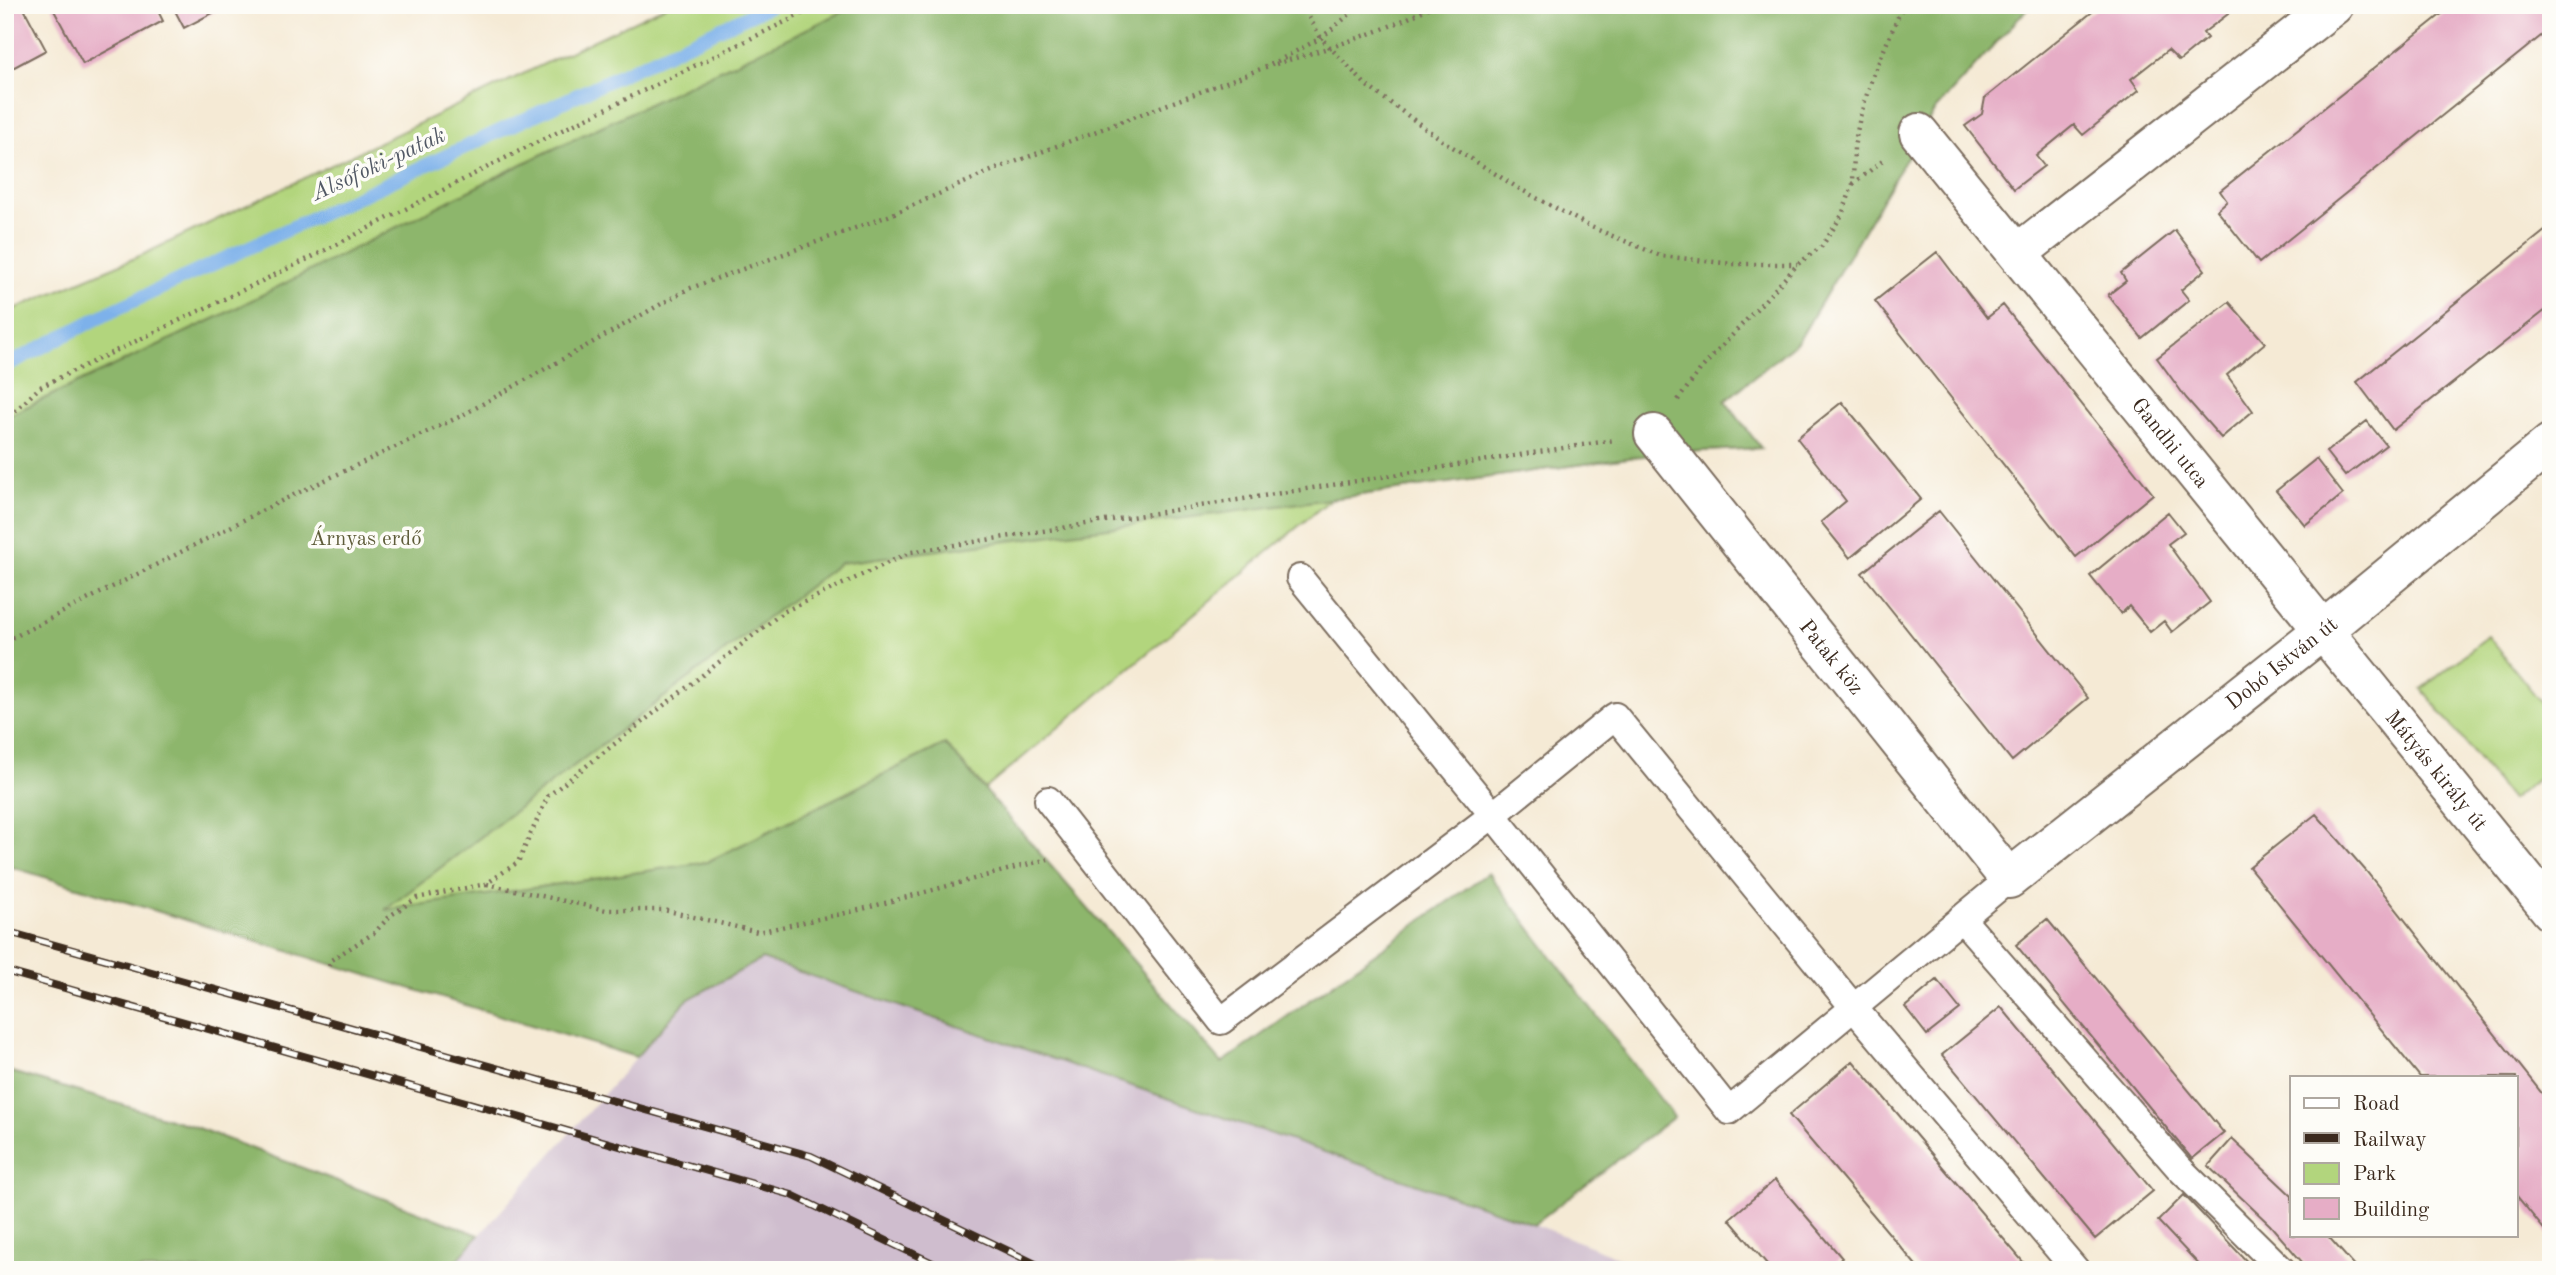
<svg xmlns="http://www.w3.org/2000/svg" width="2556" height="1275" viewBox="0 0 2556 1275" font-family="'Old Standard TT',serif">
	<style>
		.industrial { fill: #cfbdce }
		.green { fill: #b2d57d; stroke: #76804e; stroke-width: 2 }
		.forest { fill: #8db66c; stroke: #647045; stroke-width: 2 }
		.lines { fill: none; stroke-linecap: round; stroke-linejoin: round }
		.stream { stroke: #7db1ea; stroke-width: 14 }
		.building { fill: #e6adc6 }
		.lane-casing { stroke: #7c6d5e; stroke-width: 30 }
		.street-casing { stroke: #7c6d5e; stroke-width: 42 }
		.path { stroke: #7c6d5e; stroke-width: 4.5; stroke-dasharray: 2 5; stroke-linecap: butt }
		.lane { stroke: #fff; stroke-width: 26 }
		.street { stroke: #fff; stroke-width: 38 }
		.rail-casing { stroke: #3b2a1e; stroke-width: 8 }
		.rail { stroke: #fdfcf7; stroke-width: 5; stroke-dasharray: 16; stroke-linecap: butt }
		.labels { text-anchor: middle; stroke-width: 7; stroke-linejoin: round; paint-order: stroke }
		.street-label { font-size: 21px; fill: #3b2a1e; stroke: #fdfcf7 }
		.park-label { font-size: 21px; fill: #5f5d3a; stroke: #fdfcf7 }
		.water-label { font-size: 23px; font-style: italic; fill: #525965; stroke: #fdfcf7 }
	</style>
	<rect width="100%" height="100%" fill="#fdfcf7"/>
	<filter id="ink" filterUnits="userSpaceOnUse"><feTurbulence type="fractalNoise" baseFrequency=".0143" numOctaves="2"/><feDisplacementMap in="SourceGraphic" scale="14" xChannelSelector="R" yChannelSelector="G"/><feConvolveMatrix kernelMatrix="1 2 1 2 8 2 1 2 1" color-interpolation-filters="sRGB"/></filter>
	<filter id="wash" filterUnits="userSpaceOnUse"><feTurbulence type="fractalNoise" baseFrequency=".00686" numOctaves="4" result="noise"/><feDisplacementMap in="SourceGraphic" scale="28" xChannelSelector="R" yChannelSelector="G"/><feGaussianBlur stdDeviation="1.57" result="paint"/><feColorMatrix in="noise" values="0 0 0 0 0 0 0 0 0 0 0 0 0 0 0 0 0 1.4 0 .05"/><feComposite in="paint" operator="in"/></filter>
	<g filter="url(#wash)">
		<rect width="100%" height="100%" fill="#f5ead5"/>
		<!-- industrial -->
		<path class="industrial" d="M762,959L1534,1224L1650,1270H449L687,1000Z"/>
		<!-- green -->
		<path class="green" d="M668,5H2024L2027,9L1934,111L1799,340L1725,401L1761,448L1664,453L1331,499L985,789L945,744L707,862L383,911L169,777L5,698V313L142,255Z
			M2488,636L2551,715V768L2511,800L2422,689Z"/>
		<!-- forest -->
		<path class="forest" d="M857,5H2024L2027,9L1934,111L1799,340L1725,401L1761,448L1664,453L1331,499L840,563L385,910L707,862L945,744L1222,1063L1488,873L1674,1117L1534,1224L762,959L687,1000L636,1057L5,865V417L220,316L528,161Z
			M5,1070L190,1125L479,1235L449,1270H5Z"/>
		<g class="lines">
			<!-- stream -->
			<path class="stream" d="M5,366L112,311L771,5"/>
		</g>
		<g id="blocks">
			<!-- building -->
			<path class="building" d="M5,5H22L46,50L5,72Z
				M51,5H155L163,21L83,64Z
				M172,5H228L184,28Z
				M2101,5H2227L2232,11L2203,33L2207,38L2179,61L2168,50L2131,79L2139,90L2083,135L2074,125L2036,156L2044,166L2014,189L1965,126L1982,114L1985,98Z
				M2453,5H2551V28L2259,263L2217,210L2227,201L2220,191Z
				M2551,226V306L2393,430L2357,382Z
				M2175,230L2205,270L2181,290L2189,300L2142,338L2108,295L2126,281L2121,273Z
				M1937,252L1987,318L2003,305L2153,494L2076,557L1875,301Z
				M2229,302L2265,343L2227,375L2253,411L2221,438L2186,398L2157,358Z
				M1842,402L1921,499L1850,558L1821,522L1846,501L1797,438Z
				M2367,421L2386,445L2345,476L2326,452Z
				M2316,459L2343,494L2305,525L2276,491Z
				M1939,511L2088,698L2012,761L1862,573Z
				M2168,512L2184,532L2168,544L2210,602L2172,632L2164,621L2150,632L2129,606L2121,614L2090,576Z
				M2316,814L2366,871L2551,1105V1238L2516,1195V1077H2420L2249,867Z
				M2047,919L2224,1133L2192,1159L2016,945Z
				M1937,980L1960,1009L1927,1035L1905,1007Z
				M2001,1007L2153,1191L2095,1239L1942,1055Z
				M1853,1061L2030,1270H1920L1789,1115Z
				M2232,1139L2292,1196V1235H2327L2358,1270H2309L2270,1225L2208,1166Z
				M1775,1180L1842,1258L1828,1270H1772L1729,1219Z
				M2184,1195L2255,1270H2204L2158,1221Z"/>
		</g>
	</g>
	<g filter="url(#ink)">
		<use href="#blocks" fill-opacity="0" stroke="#7c6d5e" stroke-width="2"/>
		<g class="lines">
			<defs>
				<path id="lane" d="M1300,578L1493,815L1729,1111L2009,879
					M1048,800L1221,1021L1493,815L1615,716L1854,1008L2076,1270
					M1961,918L2179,1168L2282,1270"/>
				<g id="street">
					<path id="s1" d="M1919,133L2551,911"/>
					<path d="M2018,253L2334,5"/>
					<path id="s2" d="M1654,434L2009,879L2322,631L2551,443"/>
				</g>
			</defs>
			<!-- lane casing -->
			<use href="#lane" class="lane-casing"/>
			<!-- street casing -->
			<use href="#street" class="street-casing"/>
			<!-- path -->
			<path class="path" d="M1302,5L1321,38L1367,86L1443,141L1518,188L1591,227L1661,256L1733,264H1797
				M1276,64C1327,48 1387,32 1433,5
				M1853,184L1885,159
				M1678,400L1700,370L1798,264L1822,246L1842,215L1853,184L1854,147L1860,117L1872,78L1903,5
				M5,421L40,387L312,257L521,150L820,5
				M5,639L14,637L285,499L461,416L688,289L888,216L996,169L1266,67L1321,38L1361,5
				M487,884L606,910H664L758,932L855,911L1048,859
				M329,966L331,960L374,933L391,915L417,898L486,884L518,862L548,796L783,612L911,552L1614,440"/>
			<!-- lane -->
			<use href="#lane" class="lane"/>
			<!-- street -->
			<use href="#street" class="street"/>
			<defs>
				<path id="rail" d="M5,931L811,1156L1048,1270
					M5,971L792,1195L947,1270"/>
			</defs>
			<!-- rail casing -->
			<use href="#rail" class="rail-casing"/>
			<!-- rail -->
			<use href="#rail" class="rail"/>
		</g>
	</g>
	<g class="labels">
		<!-- street labels -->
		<g class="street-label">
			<text dy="7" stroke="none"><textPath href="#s1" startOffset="399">Gandhi utca</textPath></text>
			<text dy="7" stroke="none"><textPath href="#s2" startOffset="285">Patak köz</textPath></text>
			<text dy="7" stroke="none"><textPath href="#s2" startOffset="917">Dobó István út</textPath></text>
			<text dy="7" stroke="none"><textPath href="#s1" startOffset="821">Mátyás király út</textPath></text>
		</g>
		<!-- park labels -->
		<g class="park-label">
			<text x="366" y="545">Árnyas erdő</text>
		</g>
		<!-- water labels -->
		<g class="water-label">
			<text transform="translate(378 163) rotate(-25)" y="8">Alsófoki-patak</text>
		</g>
	</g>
	<!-- margin -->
	<rect width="2556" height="1275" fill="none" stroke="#fdfcf7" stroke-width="28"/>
	<!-- legend -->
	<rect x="2290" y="1076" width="228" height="161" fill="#fdfcf7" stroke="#afa8a0" stroke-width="2"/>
	<rect x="2304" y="1098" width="35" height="10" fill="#ffffff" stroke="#afa8a0" stroke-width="2"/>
	<text x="2353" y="1110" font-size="21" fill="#3b2a1e">Road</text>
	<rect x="2304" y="1133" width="35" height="10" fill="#3b2a1e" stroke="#afa8a0" stroke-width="2"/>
	<text x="2353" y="1146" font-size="21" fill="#3b2a1e">Railway</text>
	<rect x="2304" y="1163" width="35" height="21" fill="#b2d57d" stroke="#afa8a0" stroke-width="2"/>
	<text x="2353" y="1180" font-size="21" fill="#3b2a1e">Park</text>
	<rect x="2304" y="1198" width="35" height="21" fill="#e6adc6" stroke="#afa8a0" stroke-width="2"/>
	<text x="2353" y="1216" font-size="21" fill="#3b2a1e">Building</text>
</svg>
